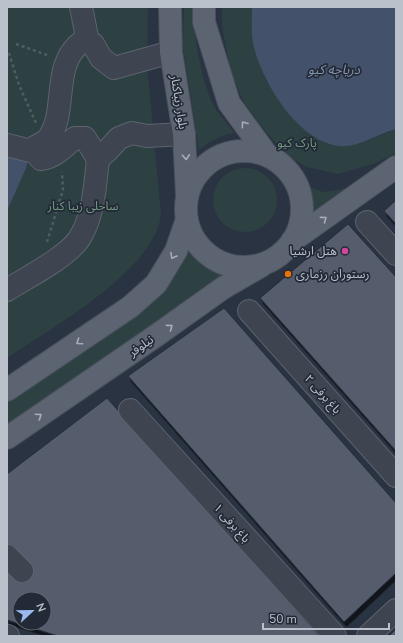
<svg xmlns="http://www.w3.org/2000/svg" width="403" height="643" viewBox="0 0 403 643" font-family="'Nunito Sans','Noto Sans Arabic',sans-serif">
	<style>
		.green { fill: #2d4143 }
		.water { fill: #43526a }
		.building { fill: #545c6c; stroke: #252c39; fill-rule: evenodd; filter: url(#shadow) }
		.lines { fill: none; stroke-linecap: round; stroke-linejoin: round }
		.minor-casing { stroke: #5c636f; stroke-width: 24 }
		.major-casing { stroke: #484e5b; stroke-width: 24 }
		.path { stroke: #4c5e61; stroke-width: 2.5; stroke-dasharray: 3 3; stroke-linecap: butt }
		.minor { stroke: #3e4551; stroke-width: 22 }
		.major { stroke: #5c6471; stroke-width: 22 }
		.oneway { stroke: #a8aeb9 }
		.hotel-dot { fill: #d1479c; stroke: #232a37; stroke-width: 1.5 }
		.food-dot { fill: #e8710a; stroke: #232a37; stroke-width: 1.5 }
		.labels { text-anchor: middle; stroke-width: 3.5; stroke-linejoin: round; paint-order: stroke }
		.street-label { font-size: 12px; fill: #bbc1cb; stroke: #232a37 }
		.park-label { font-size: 12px; fill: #759a7f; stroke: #232a37 }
		.poi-label { font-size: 12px; fill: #bbc1cb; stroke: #232a37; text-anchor: end }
		.water-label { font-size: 13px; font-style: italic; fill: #8696af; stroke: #232a37 }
	</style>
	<defs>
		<filter id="shadow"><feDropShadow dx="2.5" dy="4.5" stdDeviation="0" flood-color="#0009"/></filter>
	</defs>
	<rect width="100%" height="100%" fill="#2a3341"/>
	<!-- green -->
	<path class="green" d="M7,7H148L147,65L161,214C156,270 51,328 7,358Z
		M184,7H192C196,40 199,75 214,106C219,115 228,124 234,133C220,135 210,141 199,150L183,46Z
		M222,7H252L253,43L265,78L282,104L301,126L361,143L396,129V153L373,164L338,174L307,167L288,156L267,133L243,101L231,72L222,26Z
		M213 200a32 32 0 1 1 64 0a32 32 0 1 1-64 0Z
		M374,179L308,219L309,208L304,185L323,192L339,190Z
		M193,243C203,257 212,263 229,270L170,316L7,426V398L173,277Z"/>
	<!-- water -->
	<path class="water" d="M252,7H396V129C377,134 359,148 338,146C297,140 261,81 253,43C251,32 252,18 252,7Z
		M7,139L29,156L26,168L7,211Z"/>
	<!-- building -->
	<path class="building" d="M396,200V224L384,211Z
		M348,224L396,277V451L260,298Z
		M224,308L396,503V573L344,622L128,376Z
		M107,398L319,636H58L7,620V474ZM20,599H44V623H20Z
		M396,629V636H389Z"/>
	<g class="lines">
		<defs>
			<path id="minor" d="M81,7L88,42
				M7,145L35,152L41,159C56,157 63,147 75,138H85L98,159L107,151L119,138L132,133L147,136L184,134
				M35,152V147C38,145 43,143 46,141C70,116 49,64 83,41L93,44L101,58L114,68L171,52
				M367,222L396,254
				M7,290C26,278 67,257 79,239C94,216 95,185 98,159
				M249,311L396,476
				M130,410L335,636
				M7,556L22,571
				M7,636H8
				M368,636L396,610"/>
			<path id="major" d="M170,7L171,52L184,134L187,195
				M204,7V22L229,103L267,155
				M186 209a58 58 0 1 1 116 0a58 58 0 1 1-116 0Z
				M292,241L396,167
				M7,390L130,307L156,284L176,251L187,219
				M7,438L157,335L223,288L261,266"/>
		</defs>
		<!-- minor casing -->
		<use href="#minor" class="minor-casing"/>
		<!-- major casing -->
		<use href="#major" class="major-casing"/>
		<!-- path -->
		<path class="path" d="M16,44L50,56
			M9,53L19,85L36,123
			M47,242L63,190L62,172"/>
		<!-- minor -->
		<use href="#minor" class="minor"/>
		<!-- major -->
		<use href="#major" class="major"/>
	</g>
	<!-- one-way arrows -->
	<defs><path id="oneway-chevron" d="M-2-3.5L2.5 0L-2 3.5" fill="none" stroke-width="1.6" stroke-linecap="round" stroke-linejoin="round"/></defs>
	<g class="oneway">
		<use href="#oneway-chevron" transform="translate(244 124) rotate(-126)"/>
		<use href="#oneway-chevron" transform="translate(186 157) rotate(87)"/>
		<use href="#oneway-chevron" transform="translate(324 219) rotate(-36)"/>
		<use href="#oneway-chevron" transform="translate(173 256) rotate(120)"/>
		<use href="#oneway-chevron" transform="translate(170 327) rotate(-36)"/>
		<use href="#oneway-chevron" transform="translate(79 342) rotate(145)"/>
		<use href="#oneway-chevron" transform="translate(39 416) rotate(-34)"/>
	</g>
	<!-- markers -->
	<circle class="hotel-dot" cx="345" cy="251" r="4"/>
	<circle class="food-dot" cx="288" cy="274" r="4"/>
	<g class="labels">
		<!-- street labels -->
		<g class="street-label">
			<text transform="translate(179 102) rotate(81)" y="4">بلوار زیباکنار</text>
			<text transform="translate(141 346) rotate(-35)" y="4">نیلوفر</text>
			<text transform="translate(323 394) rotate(48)" y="4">باغ برفی ۲</text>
			<text transform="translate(232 523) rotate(48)" y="4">باغ برفی ۱</text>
		</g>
		<!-- park labels -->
		<g class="park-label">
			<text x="297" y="147">پارک کیو</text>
			<text x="83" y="210">ساحلی زیبا کنار</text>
		</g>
		<!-- poi labels -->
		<g class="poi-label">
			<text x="337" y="255">هتل ارشیا</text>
			<text x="296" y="278" text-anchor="start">رستوران رزماری</text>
		</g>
		<!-- water labels -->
		<g class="water-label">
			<text x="334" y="74">دریاچه کیو</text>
		</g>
	</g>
	<!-- border -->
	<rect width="403" height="643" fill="none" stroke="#bbc1cb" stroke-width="16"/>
	<!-- north arrow -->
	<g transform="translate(32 611) rotate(68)"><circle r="19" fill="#232a37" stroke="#606672"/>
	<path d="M0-3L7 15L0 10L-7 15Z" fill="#9cb9ef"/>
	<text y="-6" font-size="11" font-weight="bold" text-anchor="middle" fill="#bbc1cb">N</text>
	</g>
	<!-- scale -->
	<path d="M263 623v6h126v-6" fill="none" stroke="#bbc1cb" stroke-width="2"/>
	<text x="269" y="623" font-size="12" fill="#bbc1cb" stroke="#232a37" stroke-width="3" paint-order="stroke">50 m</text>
</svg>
